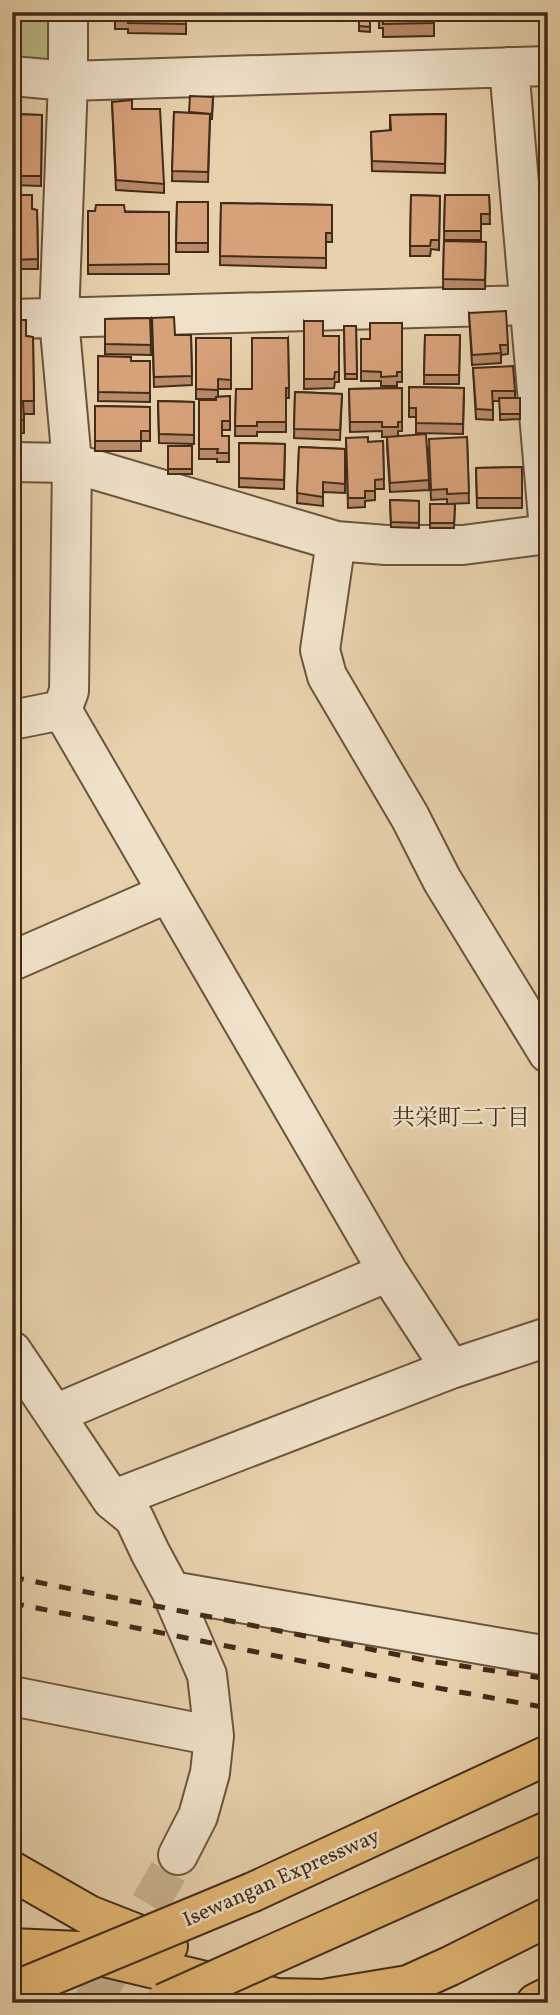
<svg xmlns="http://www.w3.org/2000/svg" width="560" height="2015" viewBox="0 0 560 2015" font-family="Vollkorn,'Noto Serif JP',serif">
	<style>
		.park { fill: #bbba86; stroke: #7e724f; stroke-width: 2 }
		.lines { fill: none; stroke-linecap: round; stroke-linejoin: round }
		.minor-tunnel { stroke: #c7b18f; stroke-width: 38; stroke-dasharray: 38 19; stroke-linecap: butt }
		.minor-casing { stroke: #6c553d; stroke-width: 42 }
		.highway-casing { stroke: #422b18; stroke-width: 42 }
		.minor { stroke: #f0e2ca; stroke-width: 38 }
		.highway { stroke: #e4b976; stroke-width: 38 }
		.rail { stroke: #422b18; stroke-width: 5; stroke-dasharray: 12 12; stroke-linecap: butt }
		.highway-bridge-casing { stroke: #422b18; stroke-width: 42; stroke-linecap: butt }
		.highway-bridge { stroke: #e4b976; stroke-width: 38 }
		.wall { fill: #b98a69; stroke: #422b18; stroke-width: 2 }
		.building { fill: #d7a17a; stroke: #422b18; stroke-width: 2 }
		.labels { text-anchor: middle; stroke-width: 5; stroke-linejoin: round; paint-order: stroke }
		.street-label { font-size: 21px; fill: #422b18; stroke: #f0e2ca }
		.neighbourhood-label { font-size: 23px; fill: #422b18; stroke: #f0e2ca }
	</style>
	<rect width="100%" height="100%" fill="#e8d2ad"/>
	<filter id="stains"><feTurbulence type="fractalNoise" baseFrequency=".00286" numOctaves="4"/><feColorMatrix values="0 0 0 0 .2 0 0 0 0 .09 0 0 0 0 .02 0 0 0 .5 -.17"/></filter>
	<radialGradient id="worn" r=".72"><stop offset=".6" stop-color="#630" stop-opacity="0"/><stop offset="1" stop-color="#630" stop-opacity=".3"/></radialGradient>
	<!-- park -->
	<path class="park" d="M12,12H68V81L12,82Z"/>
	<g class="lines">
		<!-- minor-tunnel -->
		<path class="minor-tunnel" d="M92,2003L178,1855"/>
		<defs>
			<path id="minor" d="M509,67L548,518
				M12,76L68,81L548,66
				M12,319L528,305L548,303
				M12,462L72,463L336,541L386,545H463L548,534
				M336,541L320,650L327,676L410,817L442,880L548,1053
				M62,710L388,1272L451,1369
				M62,710L69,691L72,463L59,319L68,81V12
				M12,720L62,710
				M12,961L168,893
				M12,1351L112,1500L134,1518L150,1552L171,1591L207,1675L214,1736L210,1773L198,1816L178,1855
				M55,1414L388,1272
				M112,1500L451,1369L548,1337
				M171,1591L548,1656
				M12,1696L214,1736"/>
			<path id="highway" d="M12,1871L89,1915L168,1946
				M12,1948L79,1951L277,1998L323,1999L408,1985L450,1966L548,1917
				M536,2003L548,1997"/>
		</defs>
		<!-- minor casing -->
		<use href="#minor" class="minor-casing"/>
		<!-- highway casing -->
		<use href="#highway" class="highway-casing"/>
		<!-- minor -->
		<use href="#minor" class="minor"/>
		<!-- highway -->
		<use href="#highway" class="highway"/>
		<!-- rail -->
		<path class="rail" d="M12,1577L429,1661L548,1679
			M12,1603L421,1685L548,1708"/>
		<defs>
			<path id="highway-bridge" d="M12,1992L253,1892L548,1755
				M164,2003L548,1831"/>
		</defs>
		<!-- highway-bridge casing -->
		<use href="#highway-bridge" class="highway-bridge-casing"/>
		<!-- highway-bridge -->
		<use href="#highway-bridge" class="highway-bridge"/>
	</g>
	<!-- wall -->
	<path class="wall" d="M115,12H186V34L128,33V29H115Z
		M359,12H370V32L359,31Z
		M379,12H434V36L383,37V28H379Z
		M213,97L212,119H210L208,182L172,181L174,112L189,113Z
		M112,102L132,109L164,184V193L116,190Z
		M12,114L42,115L41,186L12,185Z
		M446,114L445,173L372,171L371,132L390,131V115Z
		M12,195L32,209L37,210L38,269H12Z
		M411,195L440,196L439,250L431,249L430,256H410Z
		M445,195H489L490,224H481V240H444Z
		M177,202H208V252H176Z
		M221,203L332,205V242H326V268L220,265Z
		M88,211L169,212V274H88Z
		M444,241L486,242L485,289H443Z
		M469,313L508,345V354L501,355V363L472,365Z
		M150,318L151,355L105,354V319Z
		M152,318L175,335H191L192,385L154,387Z
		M304,321L323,336H339V382H335L334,388L304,389Z
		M402,323V382H397V386H381V381H361V339H370Z
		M344,326H356L357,379H345Z
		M12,330L26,336L33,337L34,414H24V433H12Z
		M425,335H460L459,384H424Z
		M196,338H231V389H218V397L230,396V430H222V436H229V462H217V459H199V400L216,399H196Z
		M288,338L289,398H286V432H257V436H235L236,389H252Z
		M98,356L131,361H150V402L98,401Z
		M473,368L515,391V398H520V419L500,420V401H493V420L476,419Z
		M409,387L464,388L463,434L416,433V417H409Z
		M402,388V431H398V436L429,480V490L390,492L387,446V437H388H382V431L350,432L349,389Z
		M295,392L342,394L340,440L294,438Z
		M158,401L194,402V444L159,443Z
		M95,406L150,407V441H141V451H95Z
		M467,437L469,503L447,504V499L431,500L429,448Z
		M346,438L368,442L383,441L384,489H375V500L365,501V507L348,508Z
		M239,443L285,444L284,489L239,487Z
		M168,446H192V474H168Z
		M299,447L345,449V493L323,492V506L297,503Z
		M522,467V508H477L476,468Z
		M390,500L419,501V528L391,527Z
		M430,504H455L454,528H430Z"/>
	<!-- building -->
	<path class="building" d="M115,12H186V24L128,23V19H115Z
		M359,12H370V27L359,26Z
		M379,12H434V23L383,24V15H379Z
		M190,96L213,97L212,114L189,112Z
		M132,100V109H160L164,184L116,180L112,102Z
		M174,112L210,114L208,172L172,171Z
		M12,114L42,115L41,176H12Z
		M446,114L445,164L372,161L371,132L391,130L390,115Z
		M12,195H32V209L37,210L38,259L12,260Z
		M411,195L440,196L439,240H431L430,246H410Z
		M445,195H489L490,214H481V231H444Z
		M177,202H208V243H176Z
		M221,203L332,205V233H326V258L220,256Z
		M96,205H124L125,212H169V264L88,265V211H95Z
		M444,241L486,242L485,280L443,279Z
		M506,311L508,345H500L501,353L472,355L469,313Z
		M174,317L175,335H191L192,376L154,377L152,318Z
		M150,318L151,345L105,344V319Z
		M14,320H26V336L33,337L34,401H23L24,420H12V330H15Z
		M304,321H323V336H339V372H335L334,379H304Z
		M370,323H402V372H397V376L381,377V372L361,371V339H370Z
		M344,326H356L357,374H345Z
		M425,335H460L459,375H424Z
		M196,338H231V380L218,379V390L196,389Z
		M252,338H288L289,388H286V422H257V426H235L236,389H252Z
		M98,356L131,357V361H150V393L98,392Z
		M513,366L515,391H492L493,410L476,409L473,368Z
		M409,387L464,388L463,424L416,423V408H409Z
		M402,388V422H398V427H382V422H350L349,389Z
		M295,392L342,394L340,430L294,429Z
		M230,396V421H222V436H229V453H217L218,449H199V400H216V397Z
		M499,398H520V414H500Z
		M158,401L194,402V435L159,434Z
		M95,406L150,407V431H141V441H95Z
		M426,434L429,480L390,483L387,437Z
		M368,437V442L383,441L384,479L375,480V491H365V498H348L346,438Z
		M467,437L469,493L447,494V489L431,490L429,439Z
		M239,443L285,444L284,480L239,478Z
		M168,446H192V469H168Z
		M299,447L345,449V484L323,482V497L297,493Z
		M522,467V498H477L476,468Z
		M390,500L419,501V523L391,522Z
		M430,504H455L454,523H430Z"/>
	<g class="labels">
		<!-- street labels -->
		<g class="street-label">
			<text transform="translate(281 1877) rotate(-24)" y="7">Isewangan Expressway</text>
		</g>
		<!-- neighbourhood labels -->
		<g class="neighbourhood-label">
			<text x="461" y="1125">共栄町二丁目</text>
		</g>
	</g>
	<!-- margin -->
	<rect width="560" height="2015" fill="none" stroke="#e8d2ad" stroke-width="42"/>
	<rect x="14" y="14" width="532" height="1987" fill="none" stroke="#422b18" stroke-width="3.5"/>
	<rect x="21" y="21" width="518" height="1973" fill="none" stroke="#422b18" stroke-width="2"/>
	<rect width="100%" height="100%" filter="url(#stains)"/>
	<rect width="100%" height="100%" fill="url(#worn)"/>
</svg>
